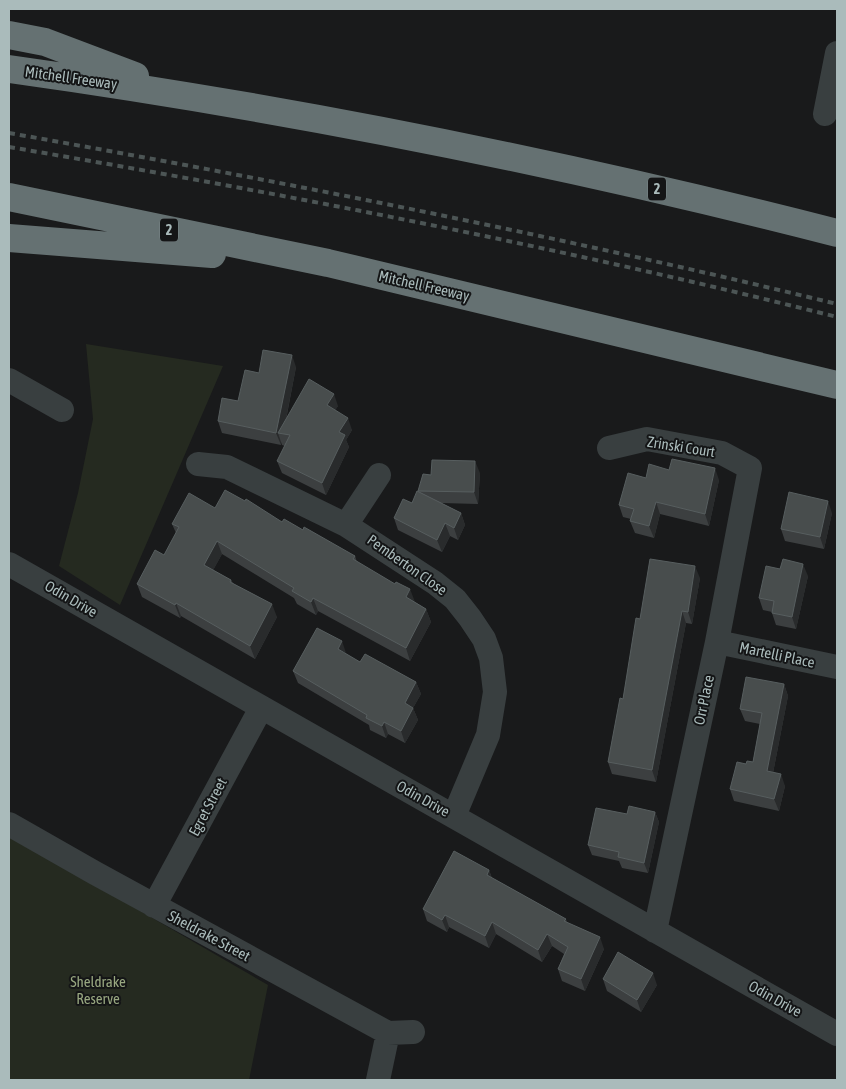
<svg xmlns="http://www.w3.org/2000/svg" width="846" height="1089" viewBox="0 0 846 1089" font-family="'Asap Condensed',sans-serif">
	<style>
		.green { fill: #252a20 }
		.lines { fill: none; stroke-linecap: round; stroke-linejoin: round }
		.minor { stroke: #393f40; stroke-width: 24 }
		.highway { stroke: #657172; stroke-width: 28 }
		.rail { stroke: #4c5555; stroke-width: 4; stroke-dasharray: 6 5; stroke-linecap: butt }
		.wall { fill: #3c3f40 }
		.shaded-wall { fill: #292b2c }
		.building { fill: #484d4d; stroke: #575e5f }
		.labels { text-anchor: middle; stroke-width: 4; stroke-linejoin: round; paint-order: stroke }
		.shield { fill: #141516; stroke: #7d898a; stroke-width: 1 }
		.shield-label { font-size: 14px; font-weight: bold; fill: #abb }
		.street-label { font-size: 15px; fill: #abb; stroke: #141516 }
		.park-label { font-size: 15px; fill: #98a780; stroke: #141516 }
	</style>
	<rect width="100%" height="100%" fill="#191a1b"/>
	<!-- green -->
	<path class="green" d="M86,344L223,366L120,605L59,566L78,493L93,419Z
		M9,835L268,985L249,1080H9Z"/>
	<g class="lines">
		<!-- minor -->
		<path class="minor" d="M825,114L837,53
			M9,380L62,410
			M609,448L647,439L722,453L750,468L717,642L655,931
			M198,464L227,467L346,525L435,583L455,599L470,618L484,639L491,658L495,692L488,735L454,816
			M346,525L379,475
			M9,564L837,1034
			M717,642L837,667
			M9,824L95,873L388,1033L413,1032
			M154,906L261,708
			M378,1080L388,1033"/>
		<!-- highway -->
		<path class="highway" d="M9,35L45,42L135,76
			M9,69C288,108 564,163 837,233
			M9,197L328,263L837,385
			M9,238L212,254"/>
		<!-- rail -->
		<path class="rail" d="M9,133C286,182 563,237 837,304
			M9,147C287,194 564,248 837,317"/>
	</g>
	<!-- wall -->
	<path class="wall" d="M296,367L286,420L338,406L335,410L352,430L346,440L349,447L326,495L282,473L277,461L285,446L282,445L281,442V445L222,433L218,421L238,401L259,373Z
		M669,470L719,480L709,526L660,514L654,538L635,533L630,521L631,519L623,517L619,505L646,478Z
		M480,473L478,504L441,503L461,513L465,525L458,540L450,536L442,552L398,530L394,518L412,503L418,492V491L431,475Z
		M215,508L282,522L303,530L355,556L357,562L415,602L426,609L431,622L410,661L318,611L316,615L297,604L294,598L222,554L213,570L231,580L233,583L277,617L255,659L181,616L180,618L142,597L137,584L164,555L176,533L172,524Z
		M832,513L824,549L785,541L781,529Z
		M808,576L796,629L776,625L772,613V612L763,610L759,598Z
		M700,578L692,624L686,623L656,782L612,774L608,762L623,699L640,619Z
		M346,654L360,662L416,682L421,694L413,708L418,720L405,743L388,734L386,738L370,730L369,725L298,683L293,671Z
		M784,684L788,696L773,773L785,786L779,811L734,801L730,789L746,764L753,762L760,724L745,721L740,709Z
		M655,812L659,822L648,873L622,868L619,861L592,855L588,845L627,814Z
		M489,870L492,878L566,919L567,923L604,949L585,991L562,981L558,969L564,954L552,946L542,962L496,934L489,948L449,927L447,932L427,921L423,909Z
		M603,979L657,985L641,1012L607,991Z"/>
	<!-- shaded-wall -->
	<path class="shaded-wall" d="M292,355L296,367L283,434L278,433L281,442V445L276,433Z
		M334,394L338,406L331,417L327,405Z
		M348,418L352,430L346,440L349,447L326,495L322,483L339,432Z
		M475,461L480,473L478,504L474,492Z
		M715,468L719,480L709,526L705,514Z
		M828,501L832,513L824,549L820,537Z
		M656,502L660,514L654,538L649,526Z
		M461,513L465,525L458,540L454,528Z
		M445,523L450,536L442,552L437,540Z
		M217,541L222,554L209,578L204,565Z
		M803,564L808,576L796,629L792,617Z
		M695,566L700,578L692,624L688,612Z
		M410,589L415,602L406,597Z
		M313,598L318,611L316,615L311,602Z
		M176,603L181,616L180,618L175,605Z
		M272,604L277,617L255,659L250,646Z
		M426,609L431,622L410,661L406,648Z
		M682,611L686,623L656,782L652,770Z
		M342,641L346,653L338,649Z
		M416,682L421,694L413,708L418,720L405,743L401,731L405,703Z
		M784,684L788,696L771,783L767,771Z
		M384,722L388,734L386,738L382,726Z
		M781,774L785,786L779,811L774,799Z
		M655,812L659,822L648,873L644,863Z
		M489,870L493,882L487,875Z
		M445,915L449,927L447,932L442,920Z
		M492,922L496,934L489,948L485,936Z
		M547,934L552,946L542,962L538,950Z
		M600,937L604,949L585,991L581,979Z
		M653,973L657,985L641,1012L637,1000Z"/>
	<!-- building -->
	<path class="building" d="M263,350L292,355L276,433L218,421L222,398L238,401L245,370L259,373Z
		M309,379L334,394L327,405L348,418L339,432L345,435L322,483L277,461L290,435L278,433Z
		M672,459L715,468L705,514L656,502L649,526L630,521L634,509L619,505L628,473L646,478L649,464L669,470Z
		M432,460L475,461L474,492L418,491L423,474L431,475Z
		M225,490L245,501L246,499L282,522L284,519L303,530L304,527L355,556L353,559L395,584L396,582L410,589L406,597L426,609L406,648L313,598L311,602L292,591L294,588L217,541L204,565L231,580L230,582L272,604L250,646L176,603L175,605L137,584L155,550L164,555L179,527L172,524L189,493L215,508Z
		M417,491L461,513L454,528L445,523L437,540L394,518L403,499L412,503Z
		M789,492L828,501L820,537L781,529Z
		M650,559L695,566L688,612L682,611L652,770L608,762L620,698L623,699L636,618L640,619Z
		M783,559L803,564L792,617L772,613L774,601L759,598L766,566L780,569Z
		M317,628L342,641L338,649L360,662L365,654L416,682L405,703L413,708L401,731L384,722L382,726L366,718L367,715L293,671Z
		M746,677L784,684L767,771L781,774L774,799L730,789L737,762L746,764L747,761L753,762L762,713L740,709Z
		M629,806L655,812L644,863L618,857L619,852L588,845L596,808L627,814Z
		M454,851L489,870L487,875L566,919L564,921L600,937L581,979L558,969L568,947L547,934L538,950L492,922L485,936L445,915L442,920L423,909Z
		M618,952L653,973L637,1000L603,979Z"/>
	<g class="labels">
		<!-- shield labels -->
		<g class="shield">
			<rect x="648" y="177.5" width="18" height="23" rx="4"/>
			<rect x="160" y="218.5" width="18" height="23" rx="4"/>
		</g>
		<g class="shield-label">
			<text x="657" y="194">2</text>
			<text x="169" y="235">2</text>
		</g>
		<!-- street labels -->
		<g class="street-label">
			<text transform="translate(71 78) rotate(8)" y="5">Mitchell Freeway</text>
			<text transform="translate(424 286) rotate(13)" y="5">Mitchell Freeway</text>
			<text transform="translate(681 447) rotate(9)" y="5">Zrinski Court</text>
			<text transform="translate(407 565) rotate(35)" y="5">Pemberton Close</text>
			<text transform="translate(71 599) rotate(30)" y="5">Odin Drive</text>
			<text transform="translate(777 655) rotate(12)" y="5">Martelli Place</text>
			<text transform="translate(704 700) rotate(-78)" y="5">Orr Place</text>
			<text transform="translate(423 799) rotate(29)" y="5">Odin Drive</text>
			<text transform="translate(208 807) rotate(-62)" y="5">Egret Street</text>
			<text transform="translate(209 936) rotate(28)" y="5">Sheldrake Street</text>
			<text transform="translate(775 999) rotate(29)" y="5">Odin Drive</text>
		</g>
		<!-- park labels -->
		<g class="park-label">
			<text x="98" y="987">Sheldrake<tspan x="98" dy="17">Reserve</tspan></text>
		</g>
	</g>
	<!-- border -->
	<rect width="846" height="1089" fill="none" stroke="#aabbbb" stroke-width="20"/>
</svg>
